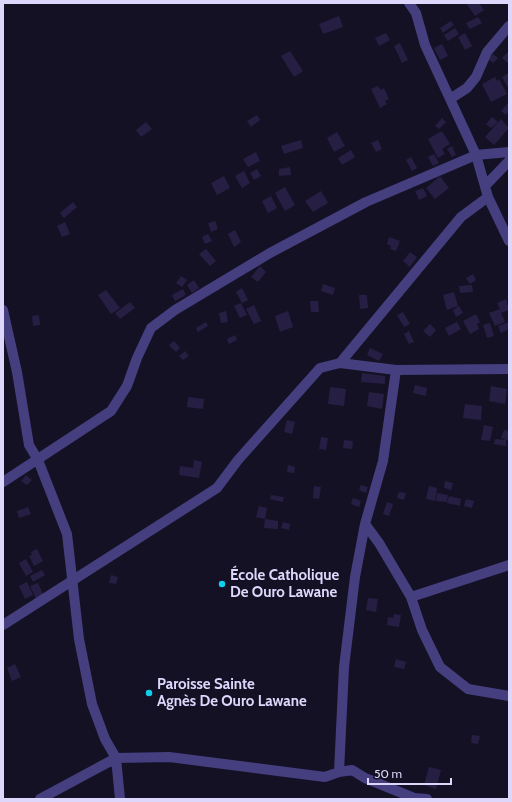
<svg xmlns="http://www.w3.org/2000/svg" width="512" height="802" viewBox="0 0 512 802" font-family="Cabin,sans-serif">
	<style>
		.building { fill: #271e44 }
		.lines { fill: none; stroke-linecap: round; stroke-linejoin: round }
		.street { stroke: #453f80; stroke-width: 10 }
		.poi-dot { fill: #11cdee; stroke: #151124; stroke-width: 1.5 }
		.labels { text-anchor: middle; stroke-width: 3; stroke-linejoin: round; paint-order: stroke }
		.poi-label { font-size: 15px; font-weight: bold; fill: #ddd7fc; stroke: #151124; text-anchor: start }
	</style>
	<rect width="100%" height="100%" fill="#151124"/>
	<!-- building -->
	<path class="building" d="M466,3H479L484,10L475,16Z
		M339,16L343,27L323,34L319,24Z
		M478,17L482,23L470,29L466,23Z
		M451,21L454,25L443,33L440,28Z
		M455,28L459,34L448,41L444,35Z
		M386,33L390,40L379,46L375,38Z
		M465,33L472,46L465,50L458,37Z
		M400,43L408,60L402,63L394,46Z
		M442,44L448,56L440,60L434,48Z
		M290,51L303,71L294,77L281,56Z
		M508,52L509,53V64L502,58Z
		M493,54L498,58L493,63L488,59Z
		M509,73V85L507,86L502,77Z
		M495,77L497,81L499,79L507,94L491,102L482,84Z
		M378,86L381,90L384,88L389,99L385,101L387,104L380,108L371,89Z
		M508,103L509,111L506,115L501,111Z
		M257,115L260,120L251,127L247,121Z
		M492,117L498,122L491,128L486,124Z
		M442,118L446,122L439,129L435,126Z
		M501,119L509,128L494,145L485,137Z
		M146,122L152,129L141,137L136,130Z
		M442,131L450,144L442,149L445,154L438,158L428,139Z
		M337,132L345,146L334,152L327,138Z
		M301,140L303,148L284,154L281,146Z
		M378,140L382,149L376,152L371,143Z
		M452,146L456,155L452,157L447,149Z
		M351,150L355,157L342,165L338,158Z
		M256,152L260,161L248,167L243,159Z
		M434,154L439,163L433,166L428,157Z
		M411,157L417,168L412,171L406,160Z
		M290,167L291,175L279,176V169Z
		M257,169L261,176L254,180L250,173Z
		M244,171L250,183L242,188L235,176Z
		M224,176L230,188L217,195L211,183Z
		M440,176L449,188L435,199L426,188Z
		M285,187L295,205L285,211L275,193Z
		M423,188L427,196L419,200L415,191Z
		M321,191L328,203L313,212L305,201Z
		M271,196L277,208L268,213L262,201Z
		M73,202L77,207L64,218L60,213Z
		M215,221L218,229L211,232L208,223Z
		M65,222L70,234L62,237L57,226Z
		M235,230L241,242L234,247L228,234Z
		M208,234L212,241L205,244L202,237Z
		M389,237L400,241L396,251L390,249L391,246L387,244Z
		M206,249L216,261L210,266L199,254Z
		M410,252L417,257L410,267L403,261Z
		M260,266L266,272L258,282L251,277Z
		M473,274L476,280L470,284L466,278Z
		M181,276L187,280L182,287L176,283Z
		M194,280L199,288L192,293L187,285Z
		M323,284L335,288L333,295L321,291Z
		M472,285L473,292L460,293L459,286Z
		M242,288L248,300L242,303L236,292Z
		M183,289L186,295L175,301L172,295Z
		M106,290L120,308L111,314L98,295Z
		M454,292L458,306L447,310L443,295Z
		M359,295H367L368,308L360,309Z
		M506,299L509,310L501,313L505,322L495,326L489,313L500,309L497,303Z
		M310,301H318L319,312H311Z
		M130,302L135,308L120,319L115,313Z
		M241,303L247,315L240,318L234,306Z
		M254,305L261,321L254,324L246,309Z
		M459,306L463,313L456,317L453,310Z
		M226,311L228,322L221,323L219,313Z
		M288,311L293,327L280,332L275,316Z
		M403,312L410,324L404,327L397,315Z
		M476,314L480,322L477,324L479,329L470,334L463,321Z
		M39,315L40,325L33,326L32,316Z
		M206,322L208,326L198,332L196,328Z
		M457,322L461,329L449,336L445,328Z
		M509,322V329L501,333L498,326Z
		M490,323L494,336L487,338L483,325Z
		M430,324L436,330L430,337L423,331Z
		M409,331L414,342L409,344L404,334Z
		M235,335L237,340L229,344L227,339Z
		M174,341L180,348L176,352L169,345Z
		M370,348L383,354L379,361L367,355Z
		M185,351L189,356L183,360L179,356Z
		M362,373L385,376V384L361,382Z
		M415,385L427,388L426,396L413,393Z
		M491,386L507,389L505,404L489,401Z
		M330,387L346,389L344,406L328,404Z
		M369,392L384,394L382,409L367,406Z
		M188,397L204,399L203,409L187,407Z
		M465,404L482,406L481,420L463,418Z
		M287,420L295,422L292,434L284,432Z
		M484,425L493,427L490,441L481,440Z
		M504,430L509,431V441L501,438Z
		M321,437L328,438L326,450L319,449Z
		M495,439L506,440V446L494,444Z
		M344,440L353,441L352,449L343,448Z
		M194,460L202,462L199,478L179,475L180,466L193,468Z
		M288,465L295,467L294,473L287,472Z
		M26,475L32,480L27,485L21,481Z
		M445,481L453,483L451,490L444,488Z
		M361,485L368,487L366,493L359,490Z
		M314,486L321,487L319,499L313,498Z
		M429,486L437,488L435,501L426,499Z
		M399,492L406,493L404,500L397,498Z
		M437,493L448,495L447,502L436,501Z
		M271,495L284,497L283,502L270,499Z
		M449,496L461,499L460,506L447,503Z
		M353,498L361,501L359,507L351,504Z
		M466,499L474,501L472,508L464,506Z
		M387,502L393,504L389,516L383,514Z
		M259,506L267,508L265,519L256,517Z
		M28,507L31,514L19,518L17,511Z
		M265,519L278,521V529L264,528Z
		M283,522L290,524L289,530L281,528Z
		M37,549L43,561L34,566L29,556L32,555L31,552Z
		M26,559L33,572L26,576L19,563Z
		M42,570L45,575L33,582L30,576Z
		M111,575L118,577L116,584L109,583Z
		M27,582L33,595L25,599L19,586Z
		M38,583L44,596L36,599L30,586Z
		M368,598L378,599L376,612L366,610Z
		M394,614L401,615L399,627L387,625L388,617L393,618Z
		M396,659L406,662L404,669L394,667Z
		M15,664L21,677L12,681L7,668Z
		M472,735L480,736L478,744L471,743Z
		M429,767L441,770L436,789L424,785Z"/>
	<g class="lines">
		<!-- street -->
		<path class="street" d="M409,3L416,13L425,45L476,155L488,197L509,241
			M450,99L467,88L476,77L487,52L509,26
			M485,186L509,161
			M3,310L17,372L29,445L38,460L67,534L79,639L92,704L105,739L116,758L120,799
			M340,363L461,217L488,197
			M396,370L383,461L365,524L379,543L411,597L422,630L440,667L468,689L509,696
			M3,482L111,411L127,386L137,358L151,328L175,310L270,253L366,202L476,155L509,152
			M411,597L509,565
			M3,625L217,488L238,460L320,368L340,363L396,370L509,369
			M339,772L344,667L355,577L365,524
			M40,799L116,758L169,757L325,777L339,772L352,770L365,778L414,798L427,799"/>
	</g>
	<!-- markers -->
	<g class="poi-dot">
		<circle cx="222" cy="584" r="4"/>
		<circle cx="149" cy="693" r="4"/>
	</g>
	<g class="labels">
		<!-- poi labels -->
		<g class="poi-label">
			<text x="230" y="580">École Catholique<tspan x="230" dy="17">De Ouro Lawane</tspan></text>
			<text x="157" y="689">Paroisse Sainte<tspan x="157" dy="17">Agnès De Ouro Lawane</tspan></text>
		</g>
	</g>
	<!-- border -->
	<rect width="512" height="802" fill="none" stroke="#ddd7fc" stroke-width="8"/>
	<!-- scale -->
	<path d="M368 778v6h83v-6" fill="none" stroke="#ddd7fc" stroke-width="2"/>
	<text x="374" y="778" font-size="12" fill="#ddd7fc" stroke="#151124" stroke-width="3" paint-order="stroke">50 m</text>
</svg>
